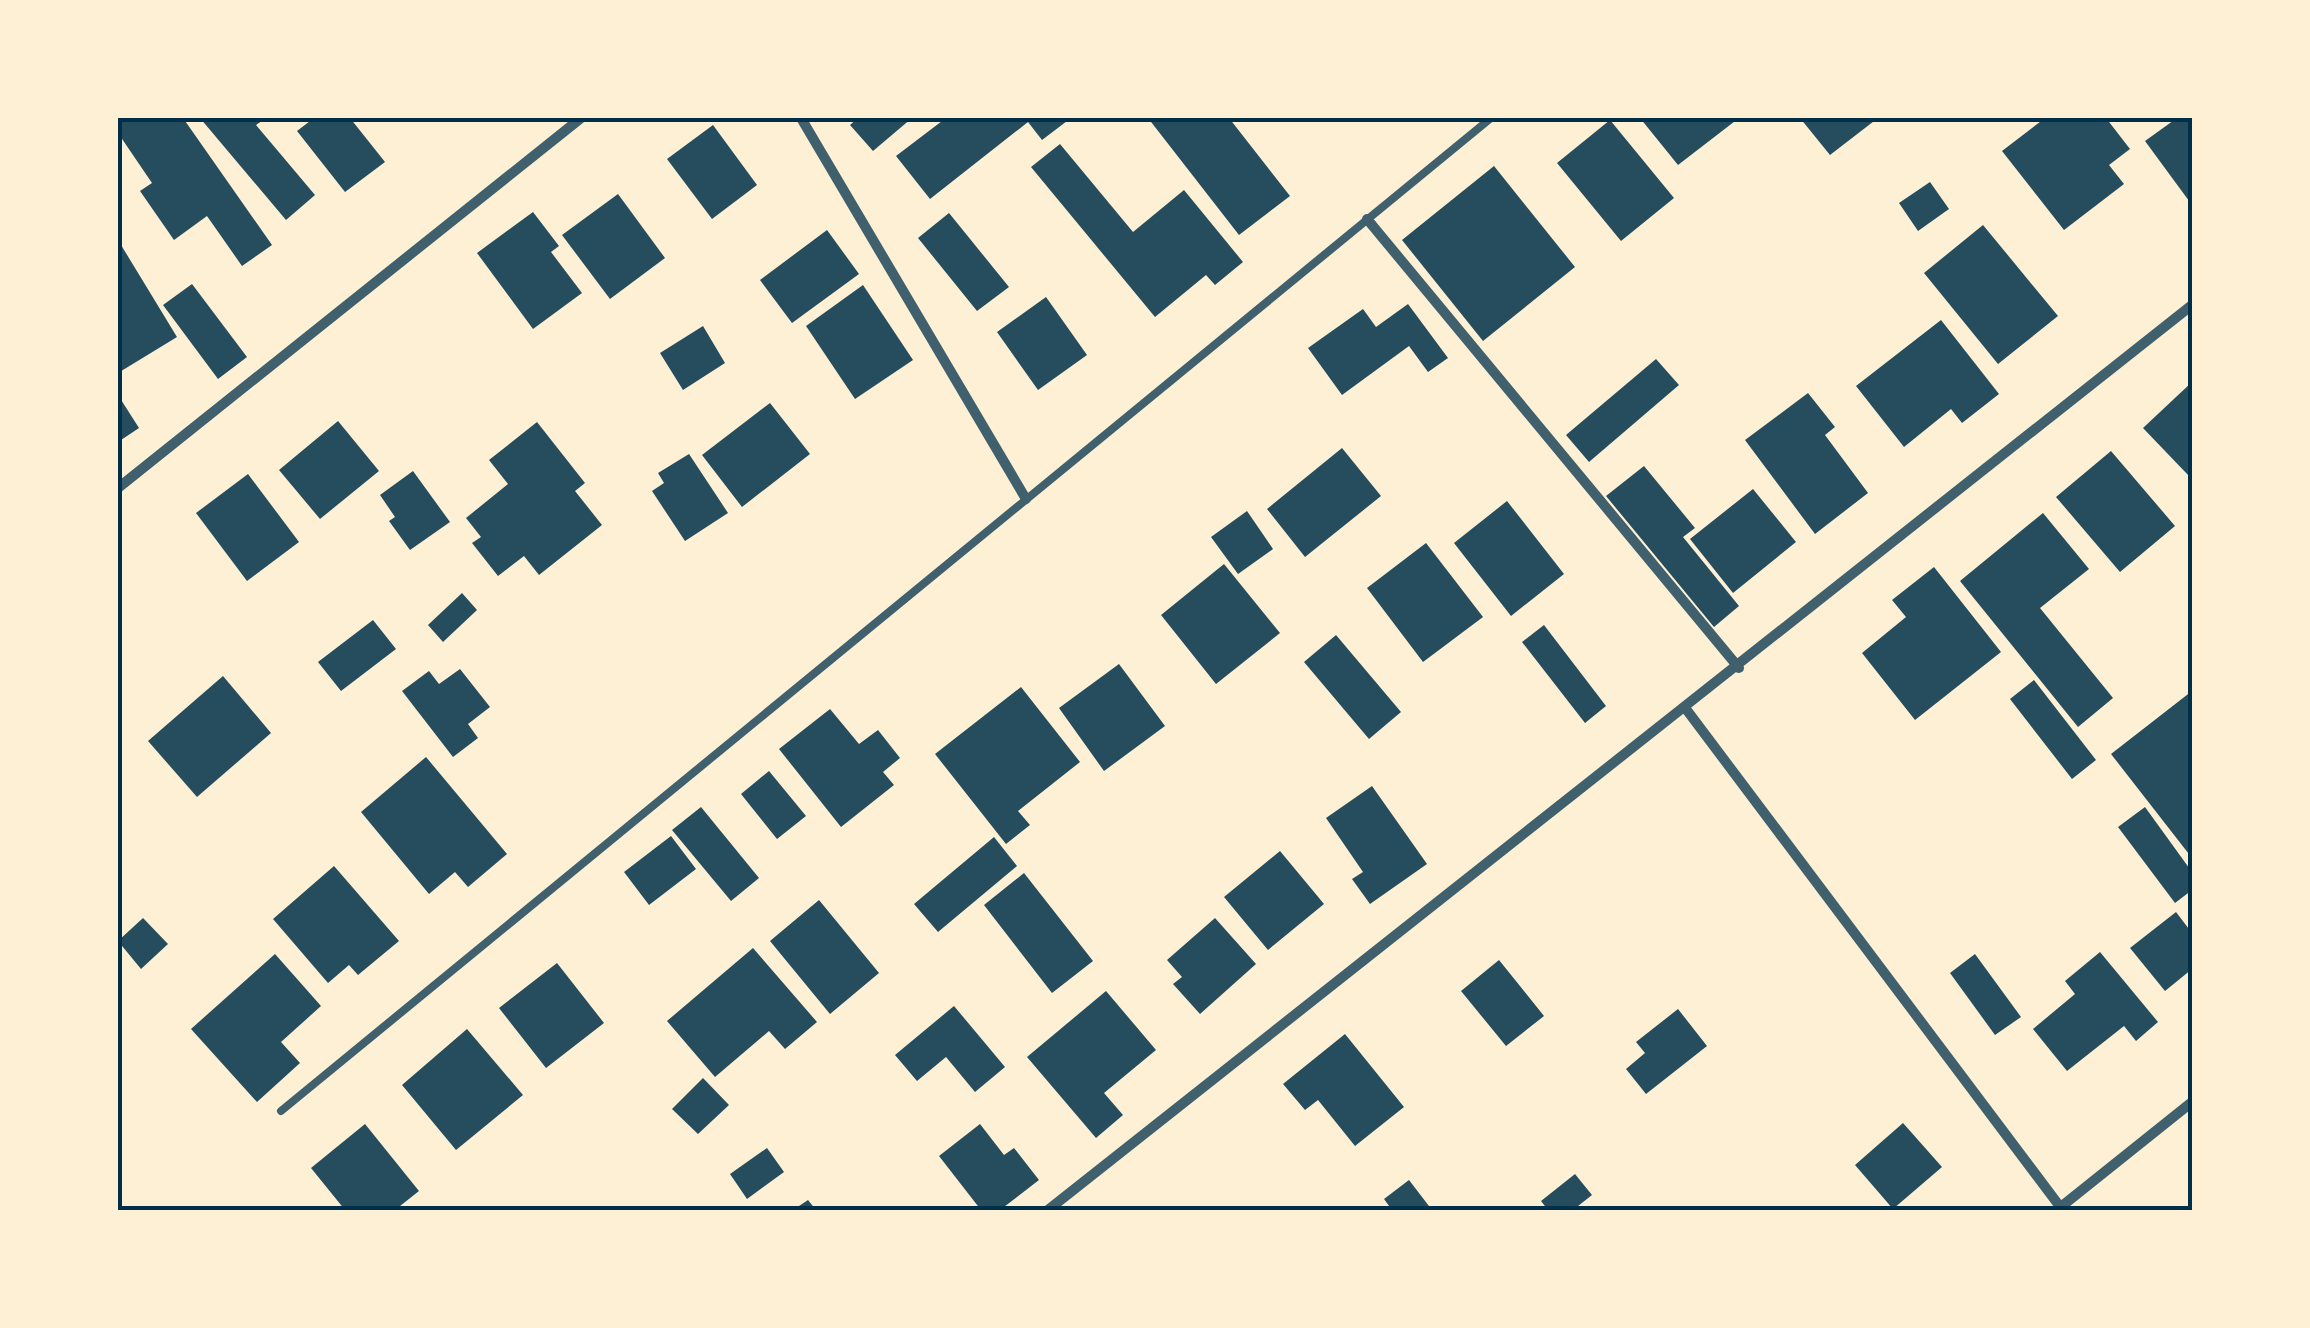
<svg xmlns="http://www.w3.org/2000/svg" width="2310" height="1328" viewBox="0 0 2310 1328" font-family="'PT Sans',sans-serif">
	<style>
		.building { fill: #264d5e }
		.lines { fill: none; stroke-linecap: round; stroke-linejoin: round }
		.service { stroke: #3f606c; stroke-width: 8 }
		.minor { stroke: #3f606c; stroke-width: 10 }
		.neatline { fill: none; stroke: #003049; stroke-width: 4 }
	</style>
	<rect width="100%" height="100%" fill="#fdf0d5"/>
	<!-- building -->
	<path class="building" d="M118,118H183L272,245L242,266L207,216L174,240L140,191L152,183L118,133Z
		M200,118H266L256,125L315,195L286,220Z
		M314,118H350L385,162L345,192L297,131Z
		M858,118H912L873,151L850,125Z
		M946,118H1071L1042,140L1028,122L930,199L896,156Z
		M1148,118H1229L1290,196L1239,235Z
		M1640,118H1739L1678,165Z
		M1800,118H1878L1830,155Z
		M2045,118H2106L2130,149L2109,165L2124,184L2064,230L2002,151Z
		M2177,118H2192V205L2145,141Z
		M1610,120L1674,198L1621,241L1557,163Z
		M713,125L757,185L712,219L667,159Z
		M1060,144L1133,232L1184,190L1243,262L1215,285L1206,275L1155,317L1031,167Z
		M1494,166L1575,267L1483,341L1402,240Z
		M1930,182L1949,209L1918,231L1899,203Z
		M618,194L665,258L610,299L562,235Z
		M533,212L559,246L551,252L582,293L533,329L477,253Z
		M949,213L1009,287L977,311L918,238Z
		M1983,225L2058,316L1998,364L1924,273Z
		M827,230L859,274L792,323L760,280Z
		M118,240L177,337L118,373Z
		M192,284L247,357L218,379L163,305Z
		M863,285L913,360L855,399L806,326Z
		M1046,297L1087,355L1038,390L997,332Z
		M1408,304L1448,358L1428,372L1409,346L1342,395L1308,348L1363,309L1376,327Z
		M1941,320L1999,394L1962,423L1951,409L1904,447L1856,386Z
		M703,326L725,363L683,390L660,353Z
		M1656,359L1679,385L1589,462L1566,435Z
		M2192,382V472L2189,476L2143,428Z
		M1808,393L1835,427L1825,435L1868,493L1815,534L1745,440Z
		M118,395L139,428L118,442Z
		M770,403L810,454L742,507L702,455Z
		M338,421L379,471L320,519L279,470Z
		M537,422L585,483L575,491L602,525L539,575L524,556L498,576L472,543L481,537L466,518L508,484L489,460Z
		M1342,448L1381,496L1305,557L1267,509Z
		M2111,451L2175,526L2120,572L2056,497Z
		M689,454L728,513L685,541L652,491L664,483L658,473Z
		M1644,466L1695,528L1683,537L1739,606L1714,627L1606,496Z
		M413,471L450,522L410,550L389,521L395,517L380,495Z
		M248,474L299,542L247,581L196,513Z
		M1753,489L1796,542L1733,593L1690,539Z
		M1507,501L1564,574L1511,616L1454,543Z
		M1247,511L1273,549L1238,574L1211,537Z
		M2043,513L2089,569L2040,608L2113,698L2078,727L1960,581Z
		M1426,543L1483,617L1423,662L1367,588Z
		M1224,564L1280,633L1216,684L1161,615Z
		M1934,567L2001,652L1915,720L1862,653L1906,617L1892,600Z
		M462,593L477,610L443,642L428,625Z
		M373,620L396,649L341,691L318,662Z
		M1544,625L1606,706L1585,723L1522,642Z
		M1336,635L1401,712L1369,739L1304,662Z
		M1119,664L1165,726L1104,771L1059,708Z
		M460,669L490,707L468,724L478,738L453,757L402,691L429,671L439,684Z
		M223,676L271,733L197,797L148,741Z
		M2034,680L2096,760L2072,779L2010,699Z
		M1021,687L1080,762L1018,811L1030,825L1006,844L935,754Z
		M2192,691V858L2111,754Z
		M830,709L859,744L878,730L900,758L883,772L894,785L841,827L779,749Z
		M426,757L507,854L468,887L455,872L429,894L361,812Z
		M769,771L806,816L777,839L741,794Z
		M1372,786L1427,864L1370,904L1352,879L1363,872L1326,818Z
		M701,807L759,878L731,901L672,830Z
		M2145,807L2192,872V890L2175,903L2118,827Z
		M671,836L696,869L649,905L624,872Z
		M994,837L1017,866L938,932L914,904Z
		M1280,851L1324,904L1268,950L1224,897Z
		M334,866L399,941L358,975L349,965L328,983L273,919Z
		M1024,873L1093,961L1052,993L984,905Z
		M819,900L879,973L830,1014L770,941Z
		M2176,912L2192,933V969L2165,991L2130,948Z
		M143,918L168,944L141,969L118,941Z
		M1215,918L1256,964L1200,1014L1173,984L1182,977L1167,960Z
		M753,948L817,1022L785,1049L769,1031L715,1077L667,1021Z
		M2100,952L2158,1022L2136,1041L2124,1026L2067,1071L2033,1029L2075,994L2065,981Z
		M275,954L321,1006L281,1042L300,1063L257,1102L191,1029Z
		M1975,954L2021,1017L1995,1035L1950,973Z
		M1499,960L1544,1016L1506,1046L1461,991Z
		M557,963L604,1023L546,1068L499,1008Z
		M1106,991L1156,1050L1104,1093L1123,1115L1096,1138L1027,1057Z
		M954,1006L1005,1067L975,1092L946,1057L917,1081L895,1055Z
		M1678,1009L1707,1046L1646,1094L1626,1069L1645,1053L1636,1042Z
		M467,1029L523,1095L456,1150L402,1085Z
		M1345,1034L1404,1107L1355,1146L1318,1100L1305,1110L1283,1084Z
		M703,1078L729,1105L698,1134L672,1109Z
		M1903,1123L1942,1167L1893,1209L1855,1165Z
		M365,1124L419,1191L395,1210H345L311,1168Z
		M980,1124L1004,1155L1014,1148L1039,1180L1000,1210H981L939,1156Z
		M767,1148L784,1172L747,1199L730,1174Z
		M1575,1174L1592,1195L1573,1210H1548L1541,1201Z
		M1409,1180L1432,1210H1392L1384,1199Z
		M808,1200L816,1210H793Z"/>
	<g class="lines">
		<!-- service -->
		<path class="service" d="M281,1111L1491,118"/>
		<!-- minor -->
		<path class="minor" d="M801,118L1026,499
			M1367,219L1739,668
			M118,488L581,118
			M1686,709L2061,1208
			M1048,1210L2192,305
			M2057,1210L2192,1102"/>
	</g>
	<!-- border -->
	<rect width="2310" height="1328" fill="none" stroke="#fdf0d5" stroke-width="240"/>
	<rect x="120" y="120" width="2070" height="1088" class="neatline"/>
</svg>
